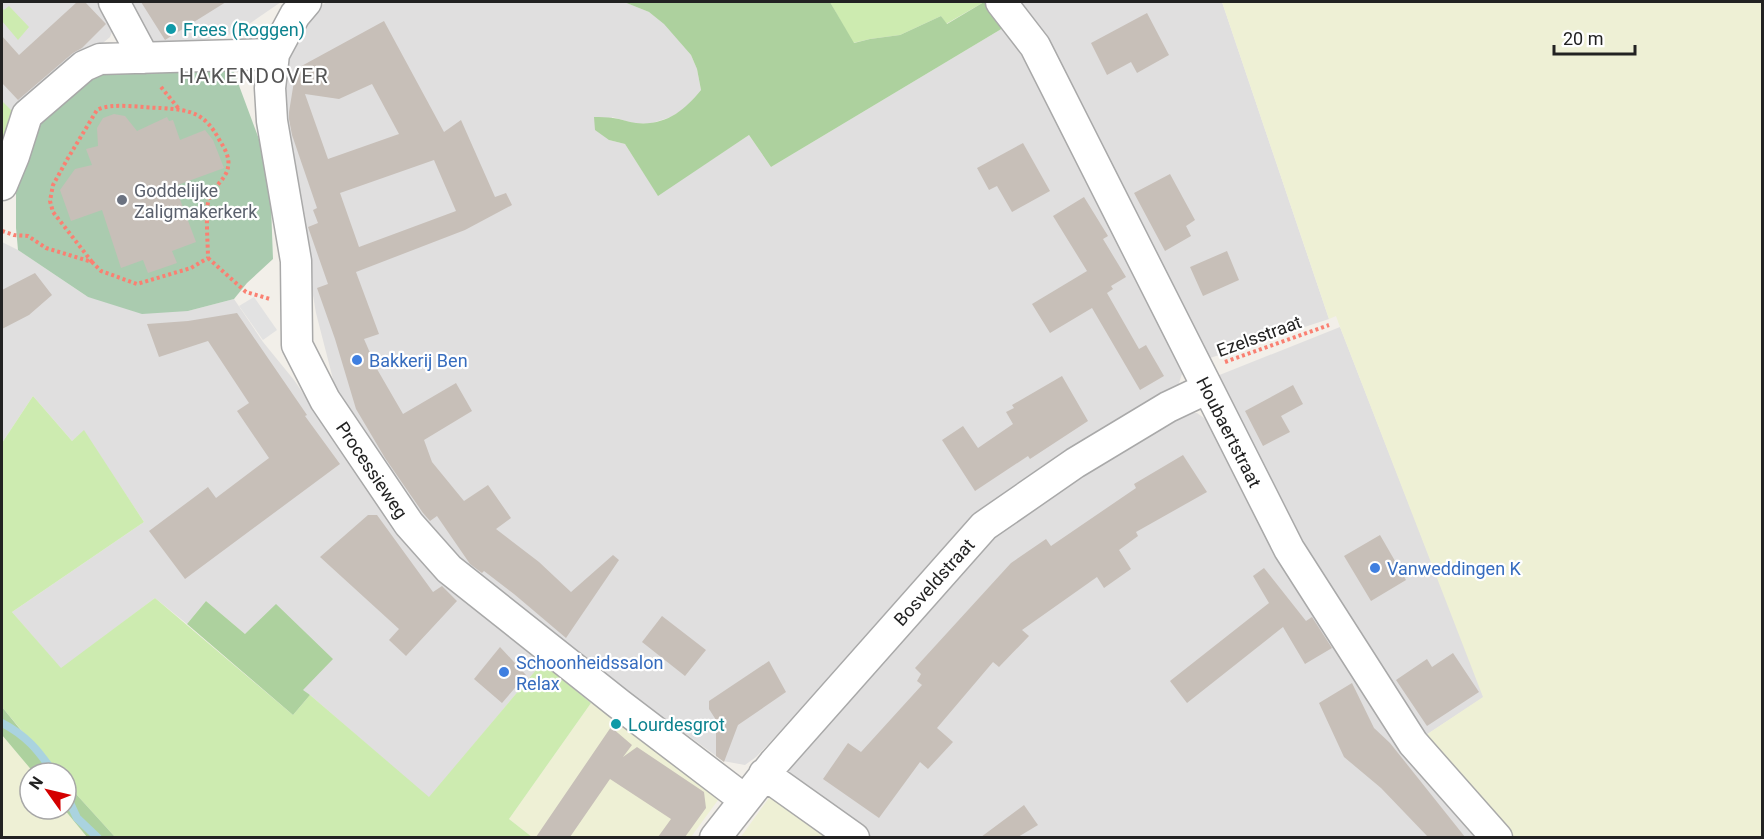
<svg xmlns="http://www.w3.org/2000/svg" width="1764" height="839" font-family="Roboto,sans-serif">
  <rect width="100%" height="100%" fill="#f2efe9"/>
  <path fill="#e0dfdf" d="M2 2H107L115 24 110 37 32 103 2 166Z
    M126 2H281L236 33 165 48 150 43Z
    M327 2H624L649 12 664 23 691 55 697 69 701 90 687 107 671 117 649 124 633 123 612 117 609 140 625 144 658 195 749 135 771 167 1003 28 1036 77 1183 371 1178 386 967 527 875 626 810 700 756 757 745 765 723 761 524 616 448 557 364 449 334 383 316 313 283 115 285 65 297 38 316 9Z
    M1017 2H1222L1329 319 1207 359Z
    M2 242 18 250 88 297 188 311 234 299 263 342 294 380 379 505 449 577 542 663 429 798 310 695 302 691 245 634 206 601 187 624 155 598 61 669 12 612 144 522 84 431 72 441 33 396 2 443Z
    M1340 327 1484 697 1426 735 1404 708 1346 617 1212 378Z
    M1181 413H1197L1214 425 1485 837H868L783 774 984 542 1023 513Z"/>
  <path fill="#eef0d5" d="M1222 2H1762V837H1514L1426 735 1483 697 1340 327 1336 316 1329 319Z
    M591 703 715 784 721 796 691 837H532L509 819Z
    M2 735 34 773H30V809H64L87 837H2Z
    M774 791 839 838H740Z"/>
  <path fill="#cdebb0" d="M830 2H984L946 24 941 16 900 35 870 39 853 43Z
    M9 6 29 27 18 40 2 21V8L4 10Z
    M2 101 16 115 2 150Z
    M33 396 72 441 84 430 144 522 12 612 61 668 155 598 293 715 310 695 429 797 542 663 591 703 509 819 532 837H115L66 783V773H57L2 707V443Z"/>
  <path fill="#add19e" d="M624 2H830L854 43 870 39 900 35 941 16 947 24 984 2 1003 28 771 167 749 135 658 196 625 144 609 140 595 130 594 117C600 117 607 117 613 118 621 119 628 122 636 123 665 126 684 111 701 90L697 69 691 55 664 24 649 12Z
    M206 601 245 634 276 604 333 659 303 690 310 695 293 715 187 624Z
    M2 707 51 767 57 773H34L2 735Z
    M66 783 115 837H87L64 809H66Z"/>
  <path fill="#aacbaf" d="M163 66 234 72 260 142 271 205 273 259 247 283 234 299 188 311 142 314 88 297 18 250 16 228V193L22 169 40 118 92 75Z"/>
  <path fill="#e2e2e2" d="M254 297 277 330 263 340 239 306Z"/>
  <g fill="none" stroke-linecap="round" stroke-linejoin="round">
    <path stroke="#aad3df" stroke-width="8" d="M2 723C27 736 38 750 54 773
      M66 794 77 818 98 838"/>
  </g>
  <path fill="#c7bfb8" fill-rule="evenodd" d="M77 2H85L106 24 82 48 73 53 18 100 2 83V36L19 55Z
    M141 2H226L165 40Z
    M1147 13 1169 55 1137 73 1131 62 1107 75 1091 43Z
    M384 21 444 132 461 120 495 197 506 193 512 205 465 230 356 272 379 334 364 339 377 369 403 414 456 383 472 411 424 440 432 462 464 501 488 485 511 518 496 529 539 562 571 592 613 555 619 560 566 638 514 594 484 571 482 573 470 564 437 516 430 521 423 513 385 458 356 409 335 339 317 288 328 284 308 227 318 223 313 210 317 208 292 135 289 119V112L296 69ZM372 84 399 134 328 159 305 94 339 99ZM434 160 456 211 359 247 340 193Z
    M114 114 125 116 137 131 167 117 169 121 173 120 180 140 205 130 213 140 224 168 175 186 196 242 172 251 177 263 148 273 143 260 121 268 102 210 71 221 60 190 75 169 92 165 86 149 98 146 97 128 103 118Z
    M1023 143 1050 191 1012 212 997 186 989 190 977 168Z
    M1170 174 1195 220 1186 226 1191 236 1165 251 1134 193Z
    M1084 197 1108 236 1103 239 1126 277 1111 286 1113 289 1107 293 1139 349 1146 345 1164 376 1140 390 1092 308 1050 333 1032 304 1087 271 1053 216Z
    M1227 251 1239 280 1203 296 1190 267Z
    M35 273 52 295 29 315 2 329V290Z
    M237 313 307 415 305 416 340 464 185 579 149 531 208 487 216 498 269 458 237 411 249 403 208 341 159 357 147 324 188 321Z
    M1062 376 1088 421 1030 459 1028 456 975 491 942 440 963 426 978 448 1013 424 1006 412 1014 408 1012 405Z
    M1293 385 1303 404 1281 416 1290 432 1263 446 1245 411Z
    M1183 455 1207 492 1136 532 1138 536 1119 550 1131 569 1104 588 1097 577 1022 630 1029 636 999 667 993 662 937 728 953 742 928 769 920 762 879 818 823 779 848 743 861 752 922 685 917 681 921 674 915 668 1011 563 1046 539 1051 546 1136 488 1134 484Z
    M368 515H377L433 592 442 586 457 601 406 656 389 640 399 629 320 557Z
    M1380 535 1406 580 1371 601 1344 556Z
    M1264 568 1306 621 1312 617 1332 648 1305 664 1283 627 1187 703 1170 681 1269 603 1253 576Z
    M662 616 706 650 685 676 642 642Z
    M500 647 526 675 502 703 474 679Z
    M1453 653 1479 692 1427 726 1396 680 1427 659 1432 667Z
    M769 661 786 692 738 725 724 762 716 756V720L709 709V701Z
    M1352 683 1374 728 1390 743 1465 837H1428L1381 788 1344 757 1319 703Z
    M611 727 632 745 623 757 637 747 704 792 706 808 685 837H658L671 819 610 779 570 837H536Z
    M1024 805 1038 825 1018 837H981Z"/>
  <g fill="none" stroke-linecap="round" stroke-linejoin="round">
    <defs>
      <path id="minor" d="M114 2 144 58
        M306 2 295 15 274 54 270 88 272 121 296 261 297 345 325 400 409 524 449 569 619 704 745 800
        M1001 2 1035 46 1289 549 1413 743 1497 838
        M2 185 14 156 27 115 84 66 100 59 274 54
        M764 774 854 838
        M715 838 774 763 984 526 1075 463 1168 407 1206 389"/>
    </defs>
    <use href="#minor" stroke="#a9a9a9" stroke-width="33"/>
    <path stroke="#fa8072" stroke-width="4" stroke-dasharray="3 3" stroke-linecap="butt" d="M161 87 179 109
      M2 231 14 235 28 236 46 248 92 262 101 271 137 284 191 268 208 258C208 245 205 210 209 198 213 187 227 178 228 167 230 158 225 149 220 141 205 113 192 110 161 108 143 108 112 102 97 110L68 158 53 185 50 201 53 212 92 262
      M208 258 246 292 270 299
      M1225 362 1329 325"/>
    <use href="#minor" stroke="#fff" stroke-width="30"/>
  </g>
  <g fill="#0f9aa8" stroke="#fff" stroke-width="2">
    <circle cx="171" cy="29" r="6"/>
    <circle cx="616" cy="724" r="6"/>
  </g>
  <circle fill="#6b7280" stroke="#fff" stroke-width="2" cx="122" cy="200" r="6"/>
  <g fill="#3f7fe0" stroke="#fff" stroke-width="2">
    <circle cx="357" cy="360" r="6"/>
    <circle cx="1375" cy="568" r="6"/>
    <circle cx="504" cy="672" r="6"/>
  </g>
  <g text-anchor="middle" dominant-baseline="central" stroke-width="4.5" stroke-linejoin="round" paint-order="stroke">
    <g font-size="18" fill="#0d838f" stroke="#fff" text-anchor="start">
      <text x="183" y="29">Frees (Roggen)</text>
      <text x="628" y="724">Lourdesgrot</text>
    </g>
    <g font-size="18" fill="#5b616d" stroke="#fff" text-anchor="start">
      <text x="134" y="190">Goddelijke<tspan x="134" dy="21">Zaligmakerkerk</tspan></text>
    </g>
    <g font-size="18" fill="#222" stroke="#fff">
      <text transform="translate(1259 336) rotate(-20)">Ezelsstraat</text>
      <text transform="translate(1229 432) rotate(63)">Houbaertstraat</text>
      <text transform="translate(372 470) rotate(56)">Processieweg</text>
      <text transform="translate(934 582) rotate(-48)">Bosveldstraat</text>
    </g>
    <g font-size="18" fill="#366cbe" stroke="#fff" text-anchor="start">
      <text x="369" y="360">Bakkerij Ben</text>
      <text x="1387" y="568">Vanweddingen K</text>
      <text x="516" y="662">Schoonheidssalon<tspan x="516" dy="21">Relax</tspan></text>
    </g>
    <g font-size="21" letter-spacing="1.5" fill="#555" stroke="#fff">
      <text x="254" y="76">HAKENDOVER</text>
    </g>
  </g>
  <rect width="1764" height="839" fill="none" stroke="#222222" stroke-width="6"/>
  <g transform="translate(48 791) rotate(304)"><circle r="28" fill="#ffffff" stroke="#a7a7a7" stroke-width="1.5"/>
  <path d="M0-4.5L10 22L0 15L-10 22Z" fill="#d40000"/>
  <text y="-9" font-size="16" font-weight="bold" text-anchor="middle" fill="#222222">N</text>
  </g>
  <path d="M1554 45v9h81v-9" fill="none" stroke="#222222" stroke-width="3"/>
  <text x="1563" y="45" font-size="18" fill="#222222" stroke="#ffffff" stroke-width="4.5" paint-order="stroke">20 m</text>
</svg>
